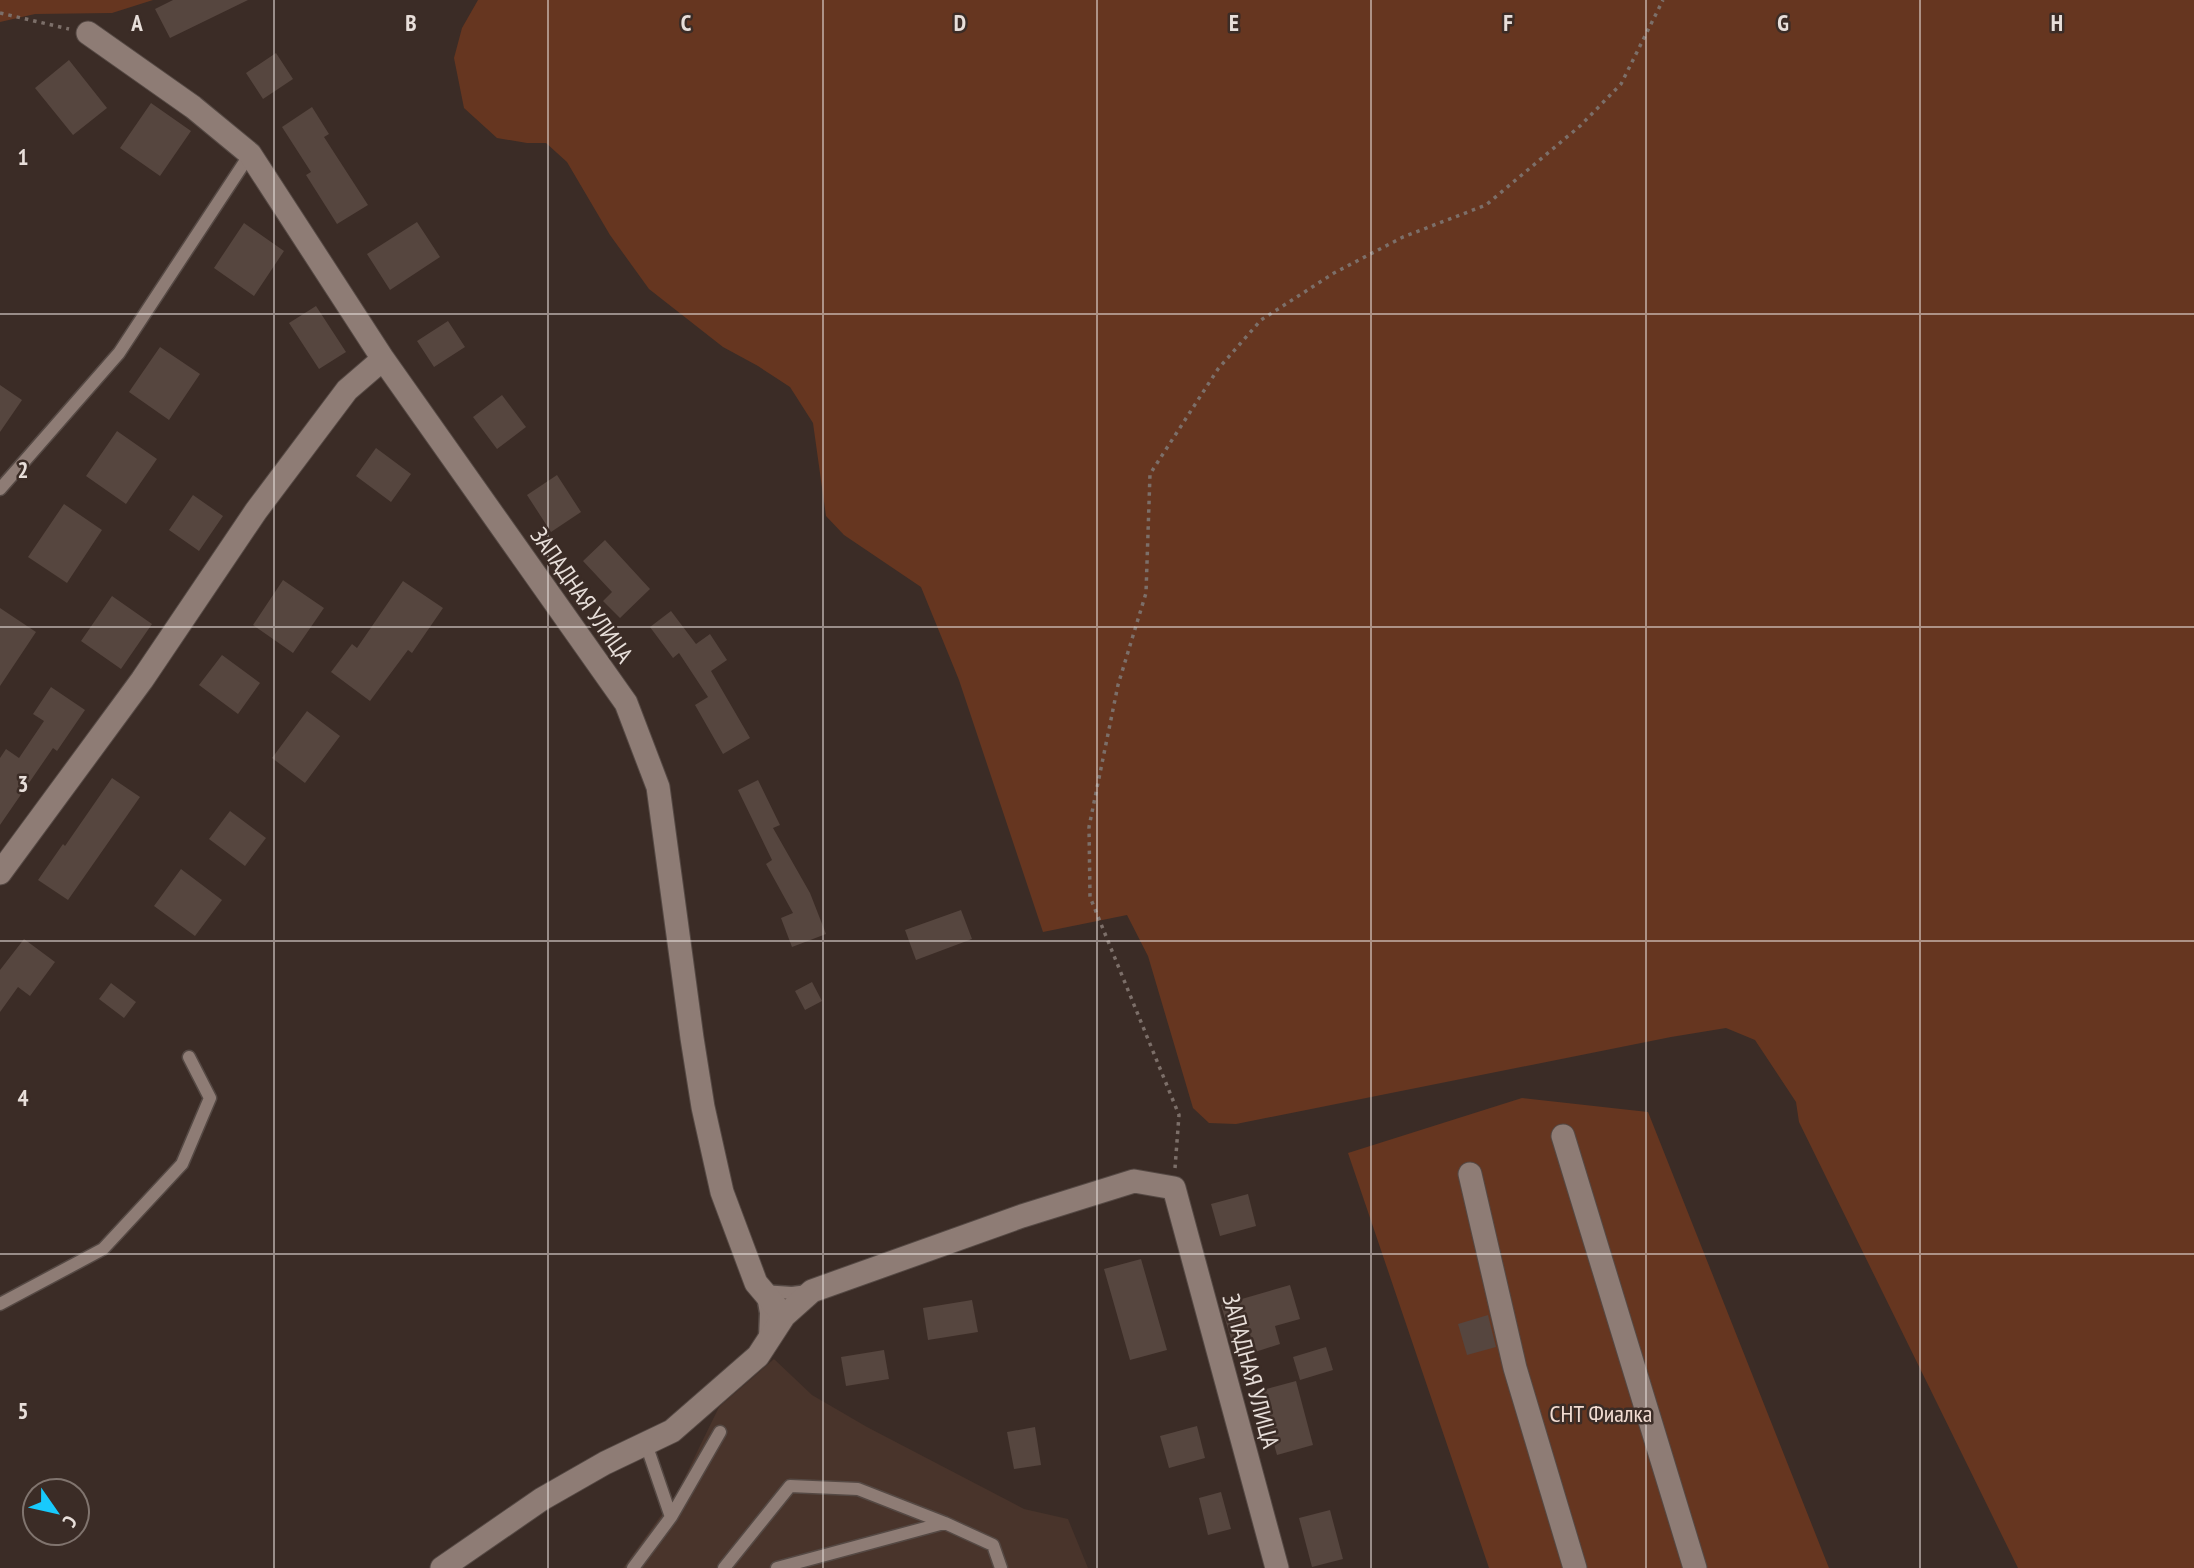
<svg xmlns="http://www.w3.org/2000/svg" width="2194" height="1568" font-family="'PT Sans Narrow',sans-serif">
  <rect width="100%" height="100%" fill="#3b2c26"/>
  <path fill="#49342b" d="M774 1359 812 1395 867 1427 1024 1509 1068 1519 1088 1568H623L677 1493 719 1407Z"/>
  <path fill="#663620" d="M0 0H153L112 13 35 14 0 22Z
    M478 0H2194V1568H2018L1799 1122 1796 1102 1755 1040 1726 1028 1671 1037 1236 1124 1209 1123 1193 1108 1148 956 1127 915 1043 932 959 680 921 587 844 535 826 516 813 423 790 387 758 366 723 347 649 289 610 235 567 162 546 143H527L497 138 464 108 454 58 462 28Z
    M1522 1098 1648 1112 1829 1568H1489L1348 1153Z"/>
  <path fill="#56463f" d="M173 0H248L170 38 155 9Z
    M276 53 293 79 263 99 246 73Z
    M69 60 107 108 73 135 35 88Z
    M151 103 191 131 160 176 120 148Z
    M312 107 329 134 324 137 368 205 337 224 306 175 311 172 282 127Z
    M417 222 440 257 390 290 367 254Z
    M244 223 284 251 254 296 214 268Z
    M316 306 346 352 319 369 289 323Z
    M448 321 465 347 434 367 417 341Z
    M160 347 200 374 169 420 129 392Z
    M0 385 22 400 0 432Z
    M502 395 526 427 497 449 473 417Z
    M117 431 157 459 126 504 86 476Z
    M376 448 411 474 391 502 356 476Z
    M557 475 581 512 551 532 527 495Z
    M193 495 223 516 199 551 169 530Z
    M64 504 102 530 67 583 28 557Z
    M605 540 650 589 620 618 603 601 612 592 583 561Z
    M283 580 324 608 293 653 253 625Z
    M403 581 443 608 412 653 408 650 370 701 331 672 352 644 357 648Z
    M112 596 152 624 121 669 81 641Z
    M0 608 36 632 0 686Z
    M671 611 696 644 710 634 727 660 711 671 750 738 723 754 695 705 708 697 679 653 673 658 650 627Z
    M222 655 260 683 238 714 199 685Z
    M51 687 85 710 57 751 53 748 0 825V758L6 749 19 758 44 721 33 714Z
    M307 711 340 736 305 783 272 758Z
    M112 778 140 797 68 900 38 880 63 844 65 846Z
    M758 780 780 825 773 828 810 893 826 934 792 947 781 918 793 913 766 864 772 860 738 790Z
    M230 811 266 838 245 866 209 839Z
    M181 869 222 900 195 936 154 906Z
    M961 910 972 939 916 960 905 930Z
    M24 939 55 962 30 996 18 987 0 1012V970Z
    M812 982 822 1001 805 1010 795 991Z
    M111 983 136 1002 124 1018 99 999Z
    M1248 1194 1256 1226 1220 1236 1211 1204Z
    M1141 1259 1167 1350 1130 1360 1104 1269Z
    M1290 1285 1300 1319 1275 1326 1280 1344 1255 1352 1250 1334 1231 1339 1221 1305Z
    M972 1300 978 1332 928 1340 923 1308Z
    M1488 1315 1496 1347 1467 1355 1458 1324Z
    M1326 1347 1333 1370 1300 1380 1293 1357Z
    M884 1350 889 1379 846 1386 841 1357Z
    M1296 1381 1313 1445 1277 1455 1259 1391Z
    M1197 1426 1205 1458 1169 1468 1160 1436Z
    M1035 1427 1041 1465 1014 1469 1007 1432Z
    M1221 1492 1231 1529 1208 1535 1199 1498Z
    M1330 1510 1343 1559 1312 1567 1299 1518Z"/>
  <g fill="none" stroke-linecap="round" stroke-linejoin="round">
    <defs>
      <path id="lane" d="M0 489 119 353 250 154
        M0 1304 103 1249 182 1164 210 1098 189 1057
        M765 1338 766 1313 762 1291 792 1293 808 1291
        M646 1444 671 1517 720 1432
        M633 1568 671 1517
        M724 1568 790 1486 858 1489 945 1523 993 1545 1001 1568
        M777 1568 944 1523"/>
      <path id="street" d="M88 33 193 107 250 154 383 359 626 703 658 787 692 1038 703 1107 722 1192 756 1283 784 1316
        M0 873 142 680 256 511 347 390 383 359
        M1563 1136 1695 1568
        M1470 1174 1515 1368 1575 1568
        M442 1568 542 1499 605 1463 672 1431 758 1356 784 1316 812 1291 1022 1216 1134 1181 1174 1188 1277 1568"/>
    </defs>
    <use href="#lane" stroke="#554944" stroke-width="15"/>
    <use href="#street" stroke="#554944" stroke-width="25"/>
    <path stroke="#7c6f69" stroke-width="3.5" stroke-dasharray="3.5 5" stroke-linecap="butt" d="M0 13 69 29
      M1175 1168 1179 1115 1090 897 1089 827 1118 685 1146 593 1150 474 1218 369 1261 320 1334 273 1403 237 1486 205 1580 126 1621 84 1663 0"/>
    <use href="#lane" stroke="#8e7c75" stroke-width="12"/>
    <use href="#street" stroke="#8e7c75" stroke-width="23"/>
  </g>
  <path fill="none" stroke="#e8dfda" stroke-width="2" stroke-opacity="0.55" d="M274 0V1568M548 0V1568M823 0V1568M1097 0V1568M1371 0V1568M1646 0V1568M1920 0V1568M0 314H2194M0 627H2194M0 941H2194M0 1254H2194"/>
  <g text-anchor="middle" dominant-baseline="central" stroke-width="5" stroke-linejoin="round" paint-order="stroke">
    <g font-size="24" fill="#e8dfda" stroke="#3b2c26">
      <text transform="translate(582 595) rotate(55)">ЗАПАДНАЯ УЛИЦА</text>
      <text transform="translate(1251 1371) rotate(75)">ЗАПАДНАЯ УЛИЦА</text>
    </g>
    <g font-size="24" fill="#f2dcd2" stroke="#3b2c26">
      <text x="1601" y="1413">СНТ Фиалка</text>
    </g>
  </g>
  <g font-size="23" text-anchor="middle" font-weight="bold" fill="#e8dfda" stroke="#3b2c26" stroke-width="5" stroke-linejoin="round" paint-order="stroke">
    <text x="137" y="31">A</text>
    <text x="411" y="31">B</text>
    <text x="686" y="31">C</text>
    <text x="960" y="31">D</text>
    <text x="1234" y="31">E</text>
    <text x="1508" y="31">F</text>
    <text x="1783" y="31">G</text>
    <text x="2057" y="31">H</text>
    <text x="23" y="165">1</text>
    <text x="23" y="478">2</text>
    <text x="23" y="792">3</text>
    <text x="23" y="1106">4</text>
    <text x="23" y="1419">5</text>
  </g>
  <g transform="translate(56 1512) rotate(124)"><circle r="33" fill="#3b2c26" stroke="#80746e" stroke-width="2"/>
  <path d="M0-5L12 26L0 18L-12 26Z" fill="#18cafc"/>
  <text y="-10" font-size="19" font-weight="bold" text-anchor="middle" fill="#e8dfda">С</text>
  </g>
</svg>
